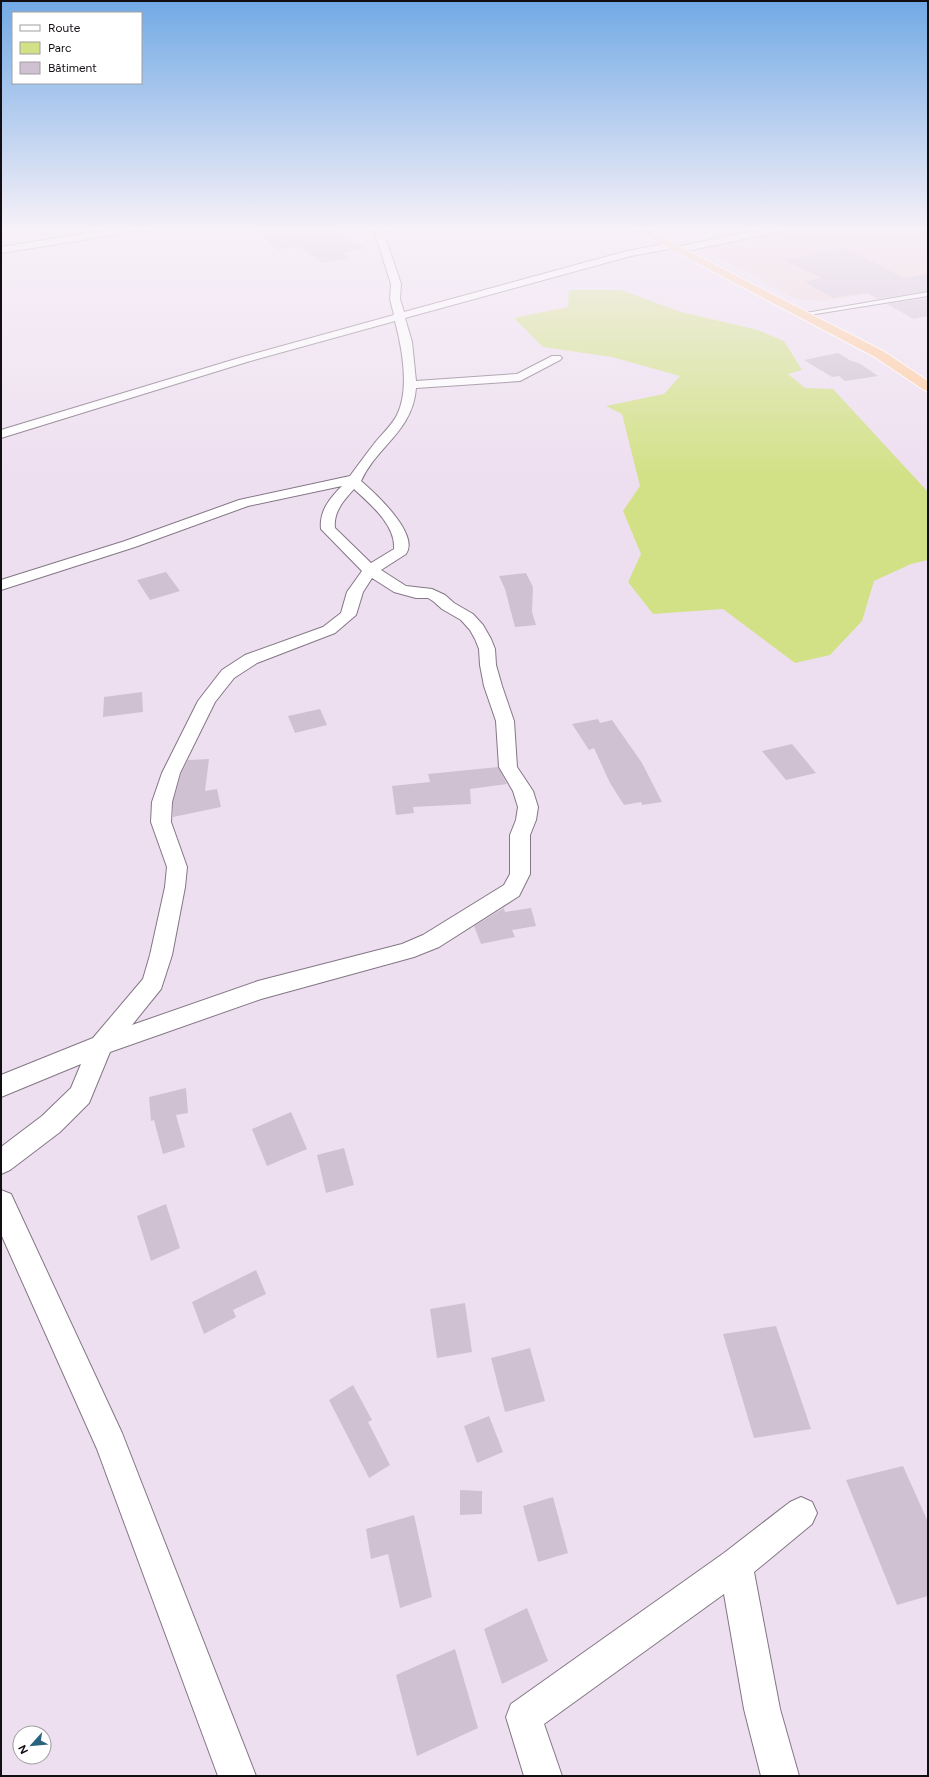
<svg xmlns="http://www.w3.org/2000/svg" width="929" height="1777" font-family="Figtree,sans-serif">
  <rect width="100%" height="100%" fill="#eedff0"/>
  <path fill="#eed4d6" d="M764 227H928V294L915 287 824 301 796 299 702 248 761 238 749 229Z"/>
  <path fill="#d2e186" d="M569 290H621L681 312 758 330 784 341 802 370 788 374 805 388 833 389 928 492V560L911 564 874 581 862 621 830 655 795 663 723 609 653 614 628 582 641 554 623 511 640 486 622 414 606 406 664 394 680 376 612 357 543 347 514 318 568 307Z"/>
  <path fill="#d0c1d2" d="M250 227H329L366 249 342 253 349 258 323 263 297 246 278 250Z
    M846 248 904 278 928 274V291L878 299 867 293 833 298 805 282 822 278 784 260 817 254 815 253Z
    M928 298V316L914 319 887 304Z
    M838 353 851 361 859 363 878 376 845 381 839 376 832 377 804 360Z
    M166 572 180 591 150 600 137 580Z
    M526 573 533 587 532 612 536 625 515 627 505 589 499 576Z
    M142 692 143 712 103 717 104 697Z
    M320 709 327 725 295 733 288 716Z
    M598 719 600 723 612 720 642 763 662 802 642 805 641 802 624 805 610 783 594 748 589 750 572 724Z
    M792 744 816 773 786 780 762 751Z
    M209 759 205 791 217 789 221 807 173 817V802L181 774 188 760Z
    M498 767 507 784 470 789 471 804 413 807 414 813 396 815 392 786 430 782 428 774Z
    M504 908 505 912 531 908 536 926 512 930 515 937 481 944 474 926Z
    M186 1088 188 1113 176 1115 185 1147 163 1154 154 1120 151 1121 149 1097Z
    M291 1112 307 1149 267 1166 252 1129Z
    M344 1148 354 1185 326 1193 317 1155Z
    M166 1204 180 1248 151 1261 137 1216Z
    M256 1270 266 1294 233 1310 236 1317 204 1334 192 1302Z
    M465 1303 472 1352 437 1358 430 1309Z
    M776 1326 811 1429 754 1438 723 1334Z
    M530 1348 545 1401 505 1412 491 1358Z
    M353 1385 372 1420 368 1422 390 1465 369 1478 329 1400Z
    M489 1416 503 1452 477 1463 464 1426Z
    M903 1466 928 1522V1596L897 1605 846 1480Z
    M460 1490 482 1491V1514L460 1515Z
    M553 1497 568 1553 538 1562 523 1506Z
    M414 1515 432 1597 400 1608 388 1554 371 1559 366 1529Z
    M527 1608 548 1661 502 1684 484 1629Z
    M455 1649 478 1728 417 1756 396 1675Z"/>
  <g fill="none" stroke-linecap="round" stroke-linejoin="round">
    <defs>
      <path id="service" d="M928 292V296L803 316 800 314Z"/>
      <path id="minor" d="M125 227H149L145 230 1 253V247Z
        M373 227H382L401 284 400 299 404 312 627 251 669 243 674 246 669 249 631 256 405 318 412 342 416 381 517 374 552 356H560L562 358 560 360 520 381 416 388C413 431 377 446 361 481 375 493 420 534 406 554L381 570 406 586 432 589 445 595 454 603 473 614 483 625 491 639 495 649 496 665 502 686 514 721 517 767 533 791 538 807 536 820 530 835V874L519 896 439 947 414 957 261 999 110 1052 89 1103 60 1132 10 1170 1 1174V1147L42 1116 71 1088 81 1064 1 1097V1075L93 1038 143 979 150 955 165 887 167 867 151 822 152 802 162 773 198 701 222 670 245 655 323 627 341 613 347 592 362 571 321 529C319 511 330 498 342 486L248 506 135 547 1 590V580L125 541 239 500 350 476C358 465 366 454 374 444 381 435 392 425 397 415 410 389 402 348 395 321L247 362 1 438V430L239 358 394 315 390 299 391 284ZM354 489C370 504 396 525 394 549L371 563 335 528C333 512 344 500 354 489ZM372 578 394 592 416 598H428L433 601 442 609 461 620 470 630 475 639 479 649 480 665 484 686 496 721 499 767 513 791 518 807 516 820 510 835V874L504 885 423 935 402 944 258 981 132 1025 161 989 172 955 185 887 187 867 171 822 172 802 180 773 215 702 234 678 257 663 335 633 356 615 363 592Z
        M772 227H791L787 230 677 253 672 250 677 247Z
        M801 1497 812 1502 817 1513 812 1524 754 1572 780 1709 799 1776H761L744 1709 724 1594 544 1724 562 1776H524L506 1717 511 1704 724 1553 790 1502Z"/>
      <path id="tertiary" d="M1 1190 11 1194 122 1433 256 1776H218L97 1449 1 1234Z"/>
      <path id="trunk" d="M629 227H641L883 351 928 381V391L924 390 875 357Z"/>
    </defs>
    <use href="#service" stroke="#837685" stroke-width="2"/>
    <use href="#minor" stroke="#837685" stroke-width="2"/>
    <use href="#tertiary" stroke="#837685" stroke-width="2"/>
    <use href="#trunk" stroke="#fff" stroke-width="2"/>
    <use href="#service" fill="#fff" fill-rule="evenodd"/>
    <use href="#minor" fill="#fff" fill-rule="evenodd"/>
    <use href="#tertiary" fill="#fff" fill-rule="evenodd"/>
    <use href="#trunk" fill="#ffcc9e" fill-rule="evenodd"/>
  </g>
  <linearGradient id="sky" x2="0" y2="1"><stop stop-color="#71a9e5"/><stop offset="0.48" stop-color="#f7f1f8"/><stop offset="1" stop-color="#f7f1f8" stop-opacity="0"/></linearGradient>
  <rect width="929" height="476" fill="url(#sky)"/>
  <rect width="929" height="1777" fill="none" stroke="#130e13" stroke-width="4"/>
  <rect x="12" y="12" width="130" height="72" fill="#ffffff" stroke="#a19fa1"/>
  <rect x="20" y="25" width="20" height="6" fill="#ffffff" stroke="#a19fa1"/>
  <text x="48" y="32" font-size="12" fill="#130e13">Route</text>
  <rect x="20" y="42" width="20" height="12" fill="#d2e186" stroke="#a19fa1"/>
  <text x="48" y="52" font-size="12" fill="#130e13">Parc</text>
  <rect x="20" y="62" width="20" height="12" fill="#d0c1d2" stroke="#a19fa1"/>
  <text x="48" y="72" font-size="12" fill="#130e13">Bâtiment</text>
  <g transform="translate(32 1745) rotate(243)"><circle r="19" fill="#ffffff" stroke="#a19fa1"/>
  <path d="M0-3L7 15L0 10L-7 15Z" fill="#2a637d"/>
  <text y="-6" font-size="11" font-weight="bold" text-anchor="middle" fill="#130e13">N</text>
  </g>
</svg>
